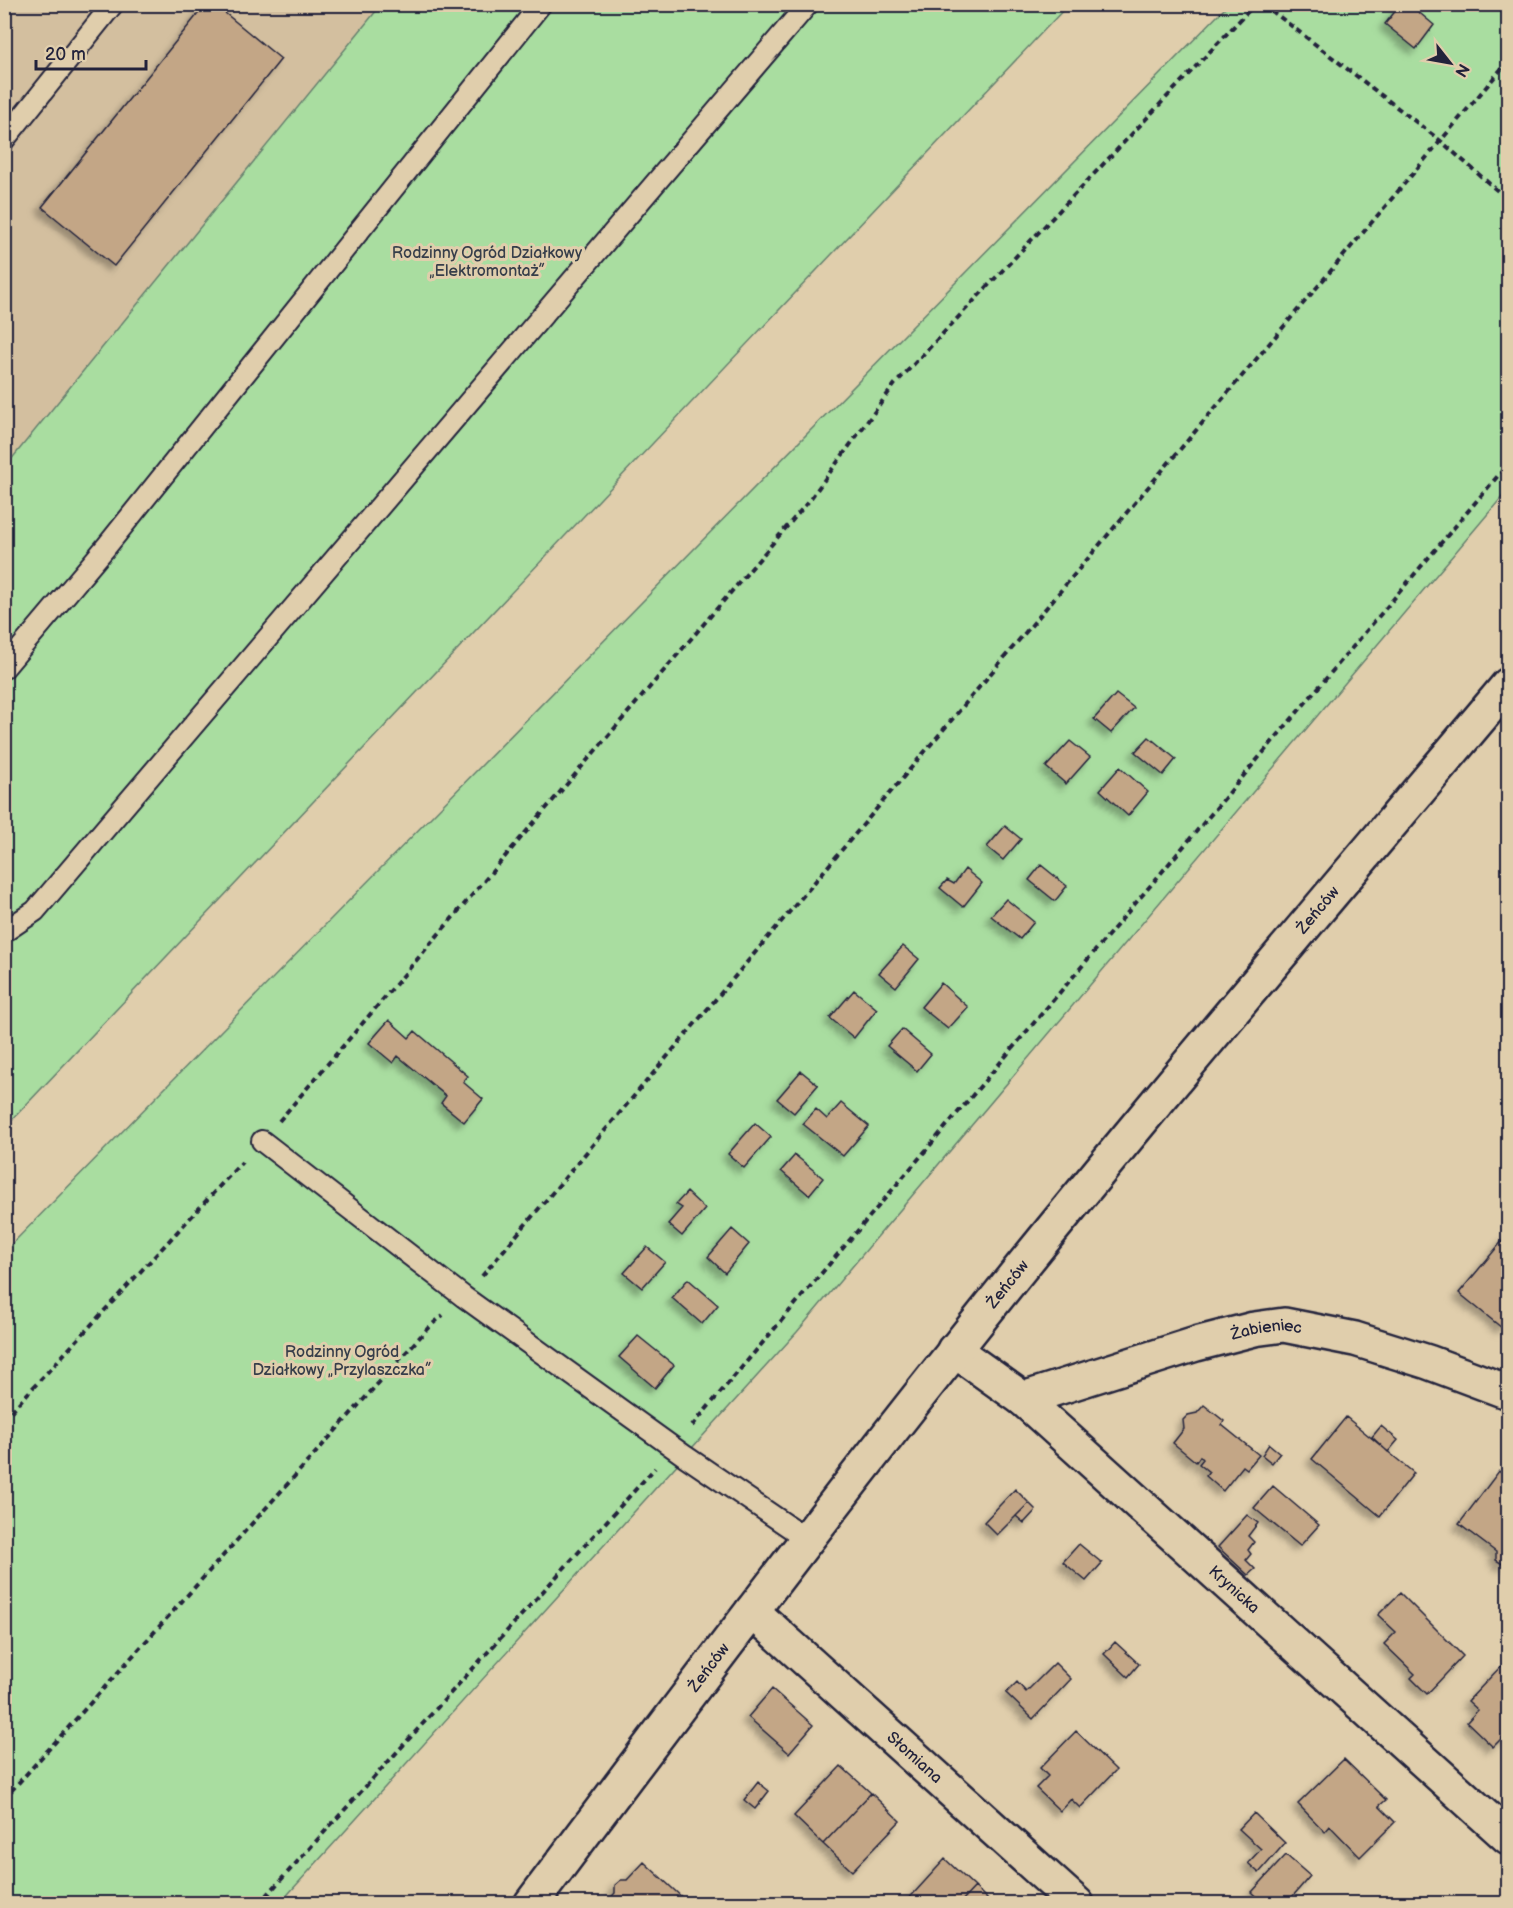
<svg xmlns="http://www.w3.org/2000/svg" width="1513" height="1908" font-family="'Balsamiq Sans',sans-serif">
  <defs>
    <filter id="shadow"><feDropShadow dx="-5.5" dy="5.5" stdDeviation="3" flood-color="#0004"/></filter>
  </defs>
  <rect width="100%" height="100%" fill="#e0ceac"/>
  <filter id="ink" filterUnits="userSpaceOnUse"><feTurbulence type="fractalNoise" baseFrequency=".0167" numOctaves="2"/><feDisplacementMap in="SourceGraphic" scale="12" xChannelSelector="R" yChannelSelector="G"/><feConvolveMatrix kernelMatrix="1 2 1 2 8 2 1 2 1" color-interpolation-filters="sRGB"/></filter>
  <g filter="url(#ink)">
    <path fill="#d3bf9f" d="M5 5H381L5 467Z"/>
    <path fill="#a9dda0" stroke="#66806e" stroke-width="1.5" d="M381 5H1068L5 1127V467Z
      M1228 5H1508V490L797 1332 280 1903 5 1904V1251Z"/>
    <path fill="#c3a686" stroke="#22223b" stroke-width="1.5" filter="url(#shadow)" d="M206 4H214L281 59 114 266 42 207Z
      M1401 4H1409L1434 25 1416 49 1385 24Z
      M1116 694 1134 708 1111 733 1094 719Z
      M1149 737 1176 759 1163 775 1135 752Z
      M1070 741 1090 757 1066 784 1046 767Z
      M1120 767 1148 792 1128 816 1100 790Z
      M1005 826 1021 839 1003 860 987 847Z
      M1041 865 1067 886 1055 901 1029 880Z
      M965 869 982 883 963 907 940 888 947 880 954 884Z
      M1006 899 1034 922 1020 939 991 916Z
      M903 946 919 959 896 987 879 973Z
      M941 983 968 1007 948 1029 921 1007Z
      M854 990 877 1009 854 1038 830 1018Z
      M389 1020 409 1038 415 1031 468 1076 463 1082 483 1099 464 1122 441 1103 446 1096 398 1056 393 1063 369 1043Z
      M902 1029 931 1054 917 1071 887 1046Z
      M801 1071 818 1085 794 1113 777 1099Z
      M841 1103 869 1126 843 1156 803 1124 816 1109 827 1119Z
      M755 1123 771 1137 744 1168 728 1154Z
      M795 1155 823 1178 809 1195 781 1171Z
      M687 1192 705 1209 682 1236 668 1224 682 1208 676 1204Z
      M732 1229 749 1244 725 1273 708 1257Z
      M1508 1234V1320L1502 1328 1459 1293Z
      M647 1247 665 1262 642 1288 624 1273Z
      M688 1279 718 1305 702 1324 672 1298Z
      M638 1336 674 1365 655 1388 619 1357Z
      M1204 1405 1224 1421 1222 1425 1259 1455 1247 1469 1243 1466 1223 1491 1206 1476 1209 1472 1199 1464 1203 1459 1200 1456 1196 1462 1173 1443 1184 1429 1183 1420 1188 1415 1197 1413Z
      M1346 1417 1414 1473 1380 1516 1312 1459Z
      M1381 1426 1398 1440 1388 1452 1372 1437Z
      M1269 1444 1280 1453 1272 1463 1262 1455Z
      M1499 1471 1508 1479V1565H1504L1496 1560V1552L1459 1524Z
      M1273 1486 1319 1525 1300 1546 1254 1508Z
      M1015 1489 1029 1503 997 1535 984 1522Z
      M1029 1503 1036 1510 1024 1523 1016 1516Z
      M1247 1515 1258 1523 1248 1536 1254 1542 1248 1550 1251 1554 1246 1560 1255 1569 1248 1575 1218 1547Z
      M1079 1544 1102 1563 1086 1581 1063 1562Z
      M1400 1593 1463 1656 1427 1694 1411 1678 1415 1674 1384 1644 1396 1632 1378 1615Z
      M1115 1642 1139 1664 1128 1677 1104 1654Z
      M1055 1663 1071 1679 1033 1719 1006 1693 1017 1682 1026 1692Z
      M1502 1665 1508 1672V1739L1505 1735 1493 1747 1467 1722 1478 1710 1468 1701Z
      M772 1689 813 1725 789 1753 748 1717Z
      M1076 1731 1116 1770 1080 1808 1071 1799 1060 1811 1036 1788 1048 1776 1040 1768Z
      M1344 1759 1386 1800 1379 1806 1395 1822 1360 1857 1330 1826 1325 1832 1298 1804Z
      M841 1766 871 1793 823 1844 794 1816Z
      M758 1782 769 1791 755 1809 744 1800Z
      M871 1793 900 1821 852 1871 823 1844Z
      M1254 1813 1285 1843 1259 1873 1248 1863 1261 1849 1239 1829Z
      M1286 1855 1310 1876 1286 1904H1265L1252 1892Z
      M945 1859 975 1887 959 1904H904Z
      M644 1862 686 1901 683 1904H605L615 1893V1885L621 1880H627Z
      M975 1887 992 1904H959Z"/>
    <g fill="none" stroke-linecap="round" stroke-linejoin="round">
      <defs>
        <path id="service" d="M4 140 113 4
          M4 668 106 547 541 4
          M4 932 35 911 808 4
          M262 1141 464 1297 685 1456 807 1539"/>
        <g id="minor">
          <path id="s1" d="M954 1350 1023 1399 1508 1837"/>
          <path id="s2" d="M1023 1399 1196 1344 1254 1329 1284 1325 1355 1339 1428 1362 1508 1392"/>
          <path id="s3" d="M752 1611 1077 1904"/>
          <path id="s4" d="M531 1904C671 1717 811 1531 956 1349 1135 1123 1323 905 1508 685"/>
        </g>
      </defs>
      <use href="#service" stroke="#22223b" stroke-width="24"/>
      <use href="#minor" stroke="#22223b" stroke-width="38"/>
      <path stroke="#22223b" stroke-width="4" stroke-dasharray="6 4.5" stroke-linecap="butt" d="M1263 4 1442 142 1508 200
        M279 1121 808 502 895 384 1255 4
        M482 1276 1508 61
        M4 1419 242 1162
        M692 1426 1508 464
        M4 1799 428 1328 443 1315
        M259 1904 655 1468"/>
      <use href="#service" stroke="#e0ceac" stroke-width="20"/>
      <use href="#minor" stroke="#e0ceac" stroke-width="33"/>
    </g>
  </g>
  <g text-anchor="middle" dominant-baseline="central" stroke-width="6" stroke-linejoin="round" paint-order="stroke">
    <g font-size="16" fill="#363e4a" stroke="#e0ceac">
      <text x="487" y="253">Rodzinny Ogród Działkowy<tspan x="487" dy="18">„Elektromontaż”</tspan></text>
      <text x="342" y="1352">Rodzinny Ogród<tspan x="342" dy="18">Działkowy „Przylaszczka”</tspan></text>
    </g>
    <g font-size="16" fill="#22223b" stroke="#e0ceac">
      <text stroke="none"><textPath href="#s4" startOffset="1268">Żeńców</textPath></text>
      <text stroke="none"><textPath href="#s4" startOffset="782">Żeńców</textPath></text>
      <text stroke="none"><textPath href="#s2" startOffset="254">Żabieniec</textPath></text>
      <text stroke="none"><textPath href="#s1" startOffset="369">Krynicka</textPath></text>
      <text stroke="none"><textPath href="#s4" startOffset="296">Żeńców</textPath></text>
      <text stroke="none"><textPath href="#s3" startOffset="219">Słomiana</textPath></text>
    </g>
  </g>
  <rect width="1513" height="1908" fill="none" stroke="#e0ceac" stroke-width="24"/>
  <rect x="12" y="12" width="1489" height="1884" fill="none" stroke="#22223b" stroke-width="2" filter="url(#ink)"/>
  <g transform="translate(1450 63) rotate(121)" stroke="#e0ceac" stroke-width="4.5" paint-order="stroke">
  <path d="M0-4.5L10 22L0 15L-10 22Z" fill="#22223b"/>
  <text y="-9" font-size="16" font-weight="bold" text-anchor="middle" fill="#22223b">N</text>
  </g>
  <path d="M36 60v9h110v-9" fill="none" stroke="#22223b" stroke-width="3"/>
  <text x="45" y="60" font-size="18" fill="#22223b" stroke="#e0ceac" stroke-width="4.5" paint-order="stroke">20 m</text>
</svg>
